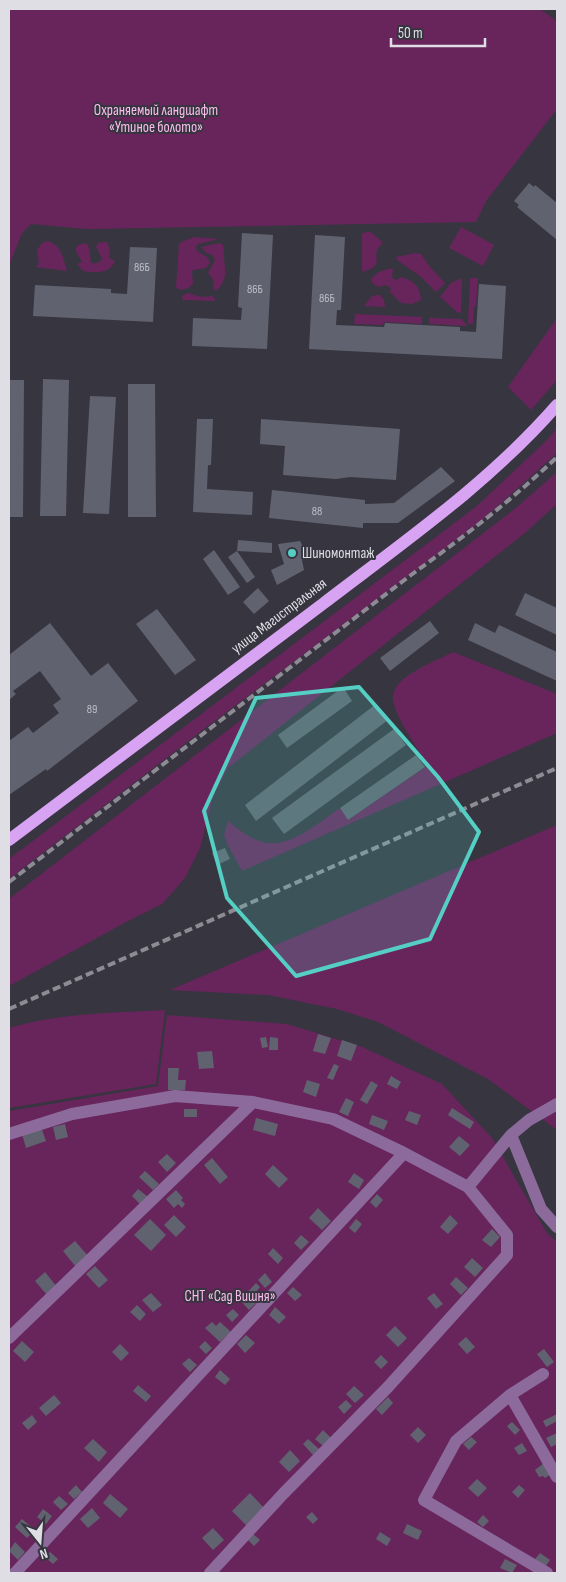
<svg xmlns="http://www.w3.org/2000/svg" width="566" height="1582" font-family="'Sofia Sans Condensed',sans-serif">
  <rect width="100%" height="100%" fill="#373540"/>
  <path fill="#68255c" d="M9 9H540L554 19 557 24V109L486 201 476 222 87 229 31 224 22 233 9 266Z
    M461 227 494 245 483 266 449 248Z
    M366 232H371L383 243C366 257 390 264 362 272V234Z
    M194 237 219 239 198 244 196 247 197 251 207 257 210 263 206 268 193 270 192 272 193 284C189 289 182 291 176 288L179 243Z
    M48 241C62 246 63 258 67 271L36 267 39 263 37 250 42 243Z
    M104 242H107L110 250 109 258 115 261C109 274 96 273 83 271L77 264 82 262 75 250 78 245 86 243 89 247 91 263C96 264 100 263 102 258L96 247 98 243Z
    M220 243 223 245C224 250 224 253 224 257 225 272 228 280 216 291L213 288 214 281 208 273 215 260 212 255 206 253 201 247Z
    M415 253 421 254 430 267 445 283 436 292 420 276 397 260 396 257Z
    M388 269H393L392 278 397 280 401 277C414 281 420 286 421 300L412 304 401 303 390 292 391 288 386 285 378 287 372 283V278L379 272Z
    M462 278 461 312 458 313 440 297 451 283Z
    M470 278H478L476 307H474L473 324 468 323Z
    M188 293 201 297 212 296 215 299V301L183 300 182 296Z
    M377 295H380L384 300 385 307 364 306 372 296Z
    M355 314 422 317V324L384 322 383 325 354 324Z
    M429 318 461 319 468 326 429 324Z
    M557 318V380L531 410 508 387Z
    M557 428V453L479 523 208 726 9 879V859L477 506 548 439Z
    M557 472V504L526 532 228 768 213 796 200 848 185 878 162 904 128 921 9 986V899L517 507Z
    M453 652 557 694V733L242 871 227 844 224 835 228 821C238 829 249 838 262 842 290 849 318 823 340 808L348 820 427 766C420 750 392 714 393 697 393 690 399 682 405 678 419 667 437 660 453 652Z
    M557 825V1130L488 1079 378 1022 337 1009 268 995 170 990Z
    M165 1010 156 1084 9 1108V1028C59 1013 113 1013 165 1010Z
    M167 1015 287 1024 362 1047 442 1084 492 1138 547 1233 557 1242V1573H9V1111L158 1086Z"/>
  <path fill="#60636f" d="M529 183 534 187 535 185 557 203V240L517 207 519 205 514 201Z
    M242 233 273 235 267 349 192 346 193 318 241 320 242 308 238 307Z
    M315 235 345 237 341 310H337L336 325 384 327 385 323 422 325 460 327V331L476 332 479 284 506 286 502 359 309 349Z
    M130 247 157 248 153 322 33 316 35 285 111 289V293L127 294Z
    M43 379 69 380 66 516H40Z
    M9 380H24L23 517H9Z
    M128 384H155L156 517H128Z
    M90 396 116 397 109 514 83 513Z
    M197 419H213L211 465H208L207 489 253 492 252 515 193 512Z
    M261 419 400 429 396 480 350 477 336 479 283 475 285 446 260 444Z
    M441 467 455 481 398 523H363V528L269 518 272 490 365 500V504L394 503Z
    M238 540 272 543V553L237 551Z
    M300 541 308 557 302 560 304 570 277 585 271 570 284 564 278 544Z
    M214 550 240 587 228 595 203 559Z
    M237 551 255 577 247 583 228 557Z
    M258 588 269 601 254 614 243 602Z
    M525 593 557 608V635L515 615Z
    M157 609 196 660 175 675 136 624Z
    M430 621 439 633 390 671 380 658Z
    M50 623 91 676 108 663 138 701 47 771 46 769 9 795V741L28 727 33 733 59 713 53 705 61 699 40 671 13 691 16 694 9 700V655Z
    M475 623 495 633 499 625 557 652V681L468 640Z
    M343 687 352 701 287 748 278 735Z
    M376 704 388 720 256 821 245 805Z
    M394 729 406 745 284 834 272 818Z
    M416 755 425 767 348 820 340 808Z
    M225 848 230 859 217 865 212 853Z
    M318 1034 331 1038 325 1054 313 1051Z
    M266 1037 268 1047 262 1048 260 1038Z
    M270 1037 278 1038V1050H269Z
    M342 1040 357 1045 351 1061 337 1056Z
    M212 1051 214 1068 199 1069 197 1052Z
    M334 1064 339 1066 333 1080 327 1078Z
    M168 1068H179L178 1080H186L185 1090H168Z
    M391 1076 401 1082 397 1089 387 1084Z
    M307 1080 320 1084 316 1097 303 1092Z
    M371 1081 378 1085 367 1104 360 1100Z
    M346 1098 354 1102 348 1116 339 1112Z
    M452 1108 474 1122 470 1129 448 1115Z
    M184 1109H197V1117H184Z
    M409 1111 421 1115 417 1125 405 1120Z
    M372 1115 388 1121 384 1130 369 1124Z
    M256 1118 278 1124 275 1136 253 1130Z
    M65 1124 68 1137 56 1140 53 1127Z
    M41 1127 46 1141 26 1148 22 1134Z
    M459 1136 470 1145 460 1156 449 1147Z
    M167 1154 176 1163 167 1172 158 1162Z
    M212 1158 228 1177 220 1184 204 1165Z
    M273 1165 288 1179 279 1188 265 1174Z
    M145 1171 159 1184 153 1190 139 1177Z
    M354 1173 364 1180 359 1189 348 1182Z
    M138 1189 148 1197 141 1205 132 1196Z
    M176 1190 183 1198 181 1200 185 1204 182 1208 178 1204 174 1208 166 1199Z
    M377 1194 383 1200 376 1208 370 1202Z
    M318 1208 331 1221 322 1230 309 1218Z
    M174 1215 186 1227 176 1237 164 1225Z
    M450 1215 458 1223 448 1234 440 1227Z
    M150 1219 166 1235 151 1251 134 1235Z
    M356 1219 362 1224 355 1233 349 1228Z
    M492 1229 500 1237 491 1247 482 1240Z
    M301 1235 309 1242 301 1250 294 1243Z
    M75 1241 88 1256 76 1267 63 1251Z
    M273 1248 283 1258 278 1264 268 1254Z
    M472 1258 483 1268 475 1277 464 1267Z
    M95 1266 108 1280 99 1288 86 1274Z
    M45 1272 57 1287 47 1295 35 1281Z
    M265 1273 272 1282 265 1288 258 1280Z
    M456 1277 468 1288 461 1295 450 1284Z
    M256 1283 260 1287 256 1292 262 1297 249 1310 240 1300Z
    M293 1287 302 1295 295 1301 287 1293Z
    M151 1293 162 1305 153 1312 142 1300Z
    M434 1293 443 1304 436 1309 427 1298Z
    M137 1305 146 1314 140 1321 130 1312Z
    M275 1307 286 1317 279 1324 269 1315Z
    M233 1309 239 1315 232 1322 226 1315Z
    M212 1322 216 1326 220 1322 231 1332 220 1342 205 1328Z
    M395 1326 407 1338 398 1347 386 1335Z
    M246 1335 255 1343 245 1353 237 1344Z
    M466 1337 475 1347 467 1354 458 1344Z
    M22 1341 34 1352 25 1362 13 1351Z
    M205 1341 212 1348 206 1354 199 1347Z
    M120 1344 129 1353 121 1361 112 1352Z
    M544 1349 554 1362 547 1367 537 1354Z
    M381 1355 388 1362 381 1369 374 1362Z
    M189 1358 197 1365 190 1372 182 1364Z
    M220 1370 230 1379 225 1385 215 1377Z
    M138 1385 151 1396 146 1402 133 1391Z
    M354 1386 364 1395 355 1403 346 1394Z
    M54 1395 61 1403 46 1416 39 1408Z
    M388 1397 393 1403 382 1415 376 1409Z
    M346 1400 352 1406 344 1414 338 1407Z
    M557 1414V1421L546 1427 543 1421Z
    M32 1415 37 1422 28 1430 22 1423Z
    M512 1422 520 1430 515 1435 507 1426Z
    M418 1427 426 1435 418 1443 410 1435Z
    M323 1430 331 1438 323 1446 315 1439Z
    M557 1433V1444L551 1447 546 1438Z
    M471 1437 477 1442 469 1450 463 1444Z
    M93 1439 107 1452 99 1462 84 1448Z
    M308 1439 320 1450 314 1456 303 1444Z
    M522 1443 527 1451 519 1455 514 1448Z
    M290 1450 300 1461 289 1472 279 1462Z
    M544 1463 551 1474 545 1478 543 1476 539 1477 535 1470Z
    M477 1479 487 1488 478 1497 468 1488Z
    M76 1485 82 1492 74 1499 68 1493Z
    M519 1485 525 1490 518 1498 512 1492Z
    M250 1493 264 1508 247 1526 232 1511Z
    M110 1494 128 1509 120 1518 103 1503Z
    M59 1496 68 1504 61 1510 53 1502Z
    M92 1508 100 1518 88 1528 80 1519Z
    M43 1509 52 1516 46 1524 37 1517Z
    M312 1512 318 1519 313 1524 306 1517Z
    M483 1515 489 1521 483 1527 477 1522Z
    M22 1519 35 1530 27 1538 15 1527Z
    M407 1524 422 1531 418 1540 403 1533Z
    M213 1528 224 1540 213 1550 202 1538Z
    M380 1532 391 1539 387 1546 376 1539Z
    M252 1533 260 1540 254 1546 246 1538Z
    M15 1542 25 1552 18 1560 9 1551Z
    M50 1552 58 1559 53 1564 45 1557Z
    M540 1553 550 1560 545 1567 535 1559Z
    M505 1559 517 1565 512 1573 500 1568Z"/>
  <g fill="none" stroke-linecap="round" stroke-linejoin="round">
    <path stroke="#8c6b9c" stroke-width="12" d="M557 1104 529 1120 511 1135 541 1209 557 1227
      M9 1134 72 1114 175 1096 253 1102 333 1119 404 1153 468 1187 507 1235V1255L388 1387 283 1494 210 1573
      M468 1187 511 1135
      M9 1338 253 1102
      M543 1374 510 1395 456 1441 424 1500 547 1573
      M510 1395 557 1477
      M15 1573 404 1153"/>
    <path stroke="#d9a3f4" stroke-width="12" d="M9 840C114 761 219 682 324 603 405 541 490 482 557 405"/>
    <path stroke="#8d8b94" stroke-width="4" stroke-dasharray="8 4" stroke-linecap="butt" d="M9 882 411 575C462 538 511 501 557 457
      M9 1009 557 768"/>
  </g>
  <path fill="#55cec4" fill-opacity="0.2" stroke="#55cec4" stroke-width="4" stroke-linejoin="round" d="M359 687 438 777 479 832 430 939 296 976 227 898 204 811 256 698Z"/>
  <circle fill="#55cec4" stroke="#373540" stroke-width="2" cx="292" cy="553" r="5"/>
  <g text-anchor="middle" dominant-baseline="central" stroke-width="4" stroke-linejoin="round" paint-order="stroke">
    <g font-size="12" fill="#bfbfc8">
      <text x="142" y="267">86Б</text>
      <text x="255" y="289">86Б</text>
      <text x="327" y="298">86Б</text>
      <text x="317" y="511">88</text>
      <text x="92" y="709">89</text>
    </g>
    <g font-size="15" fill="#fbbdec" stroke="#373540">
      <text x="156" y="110">Охраняемый ландшафт<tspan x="156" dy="17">«Утиное болото»</tspan></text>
      <text x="230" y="1296">СНТ «Сад Вишня»</text>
    </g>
    <g font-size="15" fill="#dfdee5" stroke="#373540" text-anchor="start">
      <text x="302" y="553">Шиномонтаж</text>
    </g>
    <g font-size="15" fill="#dfdee5" stroke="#373540">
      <text transform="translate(279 616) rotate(-37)">улица Магистральная</text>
    </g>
  </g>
  <rect width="566" height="1582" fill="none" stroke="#dfdee5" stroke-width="20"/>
  <g transform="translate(40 1542) rotate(163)" stroke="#373540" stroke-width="4" paint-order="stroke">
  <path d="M0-4L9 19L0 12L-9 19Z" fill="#dfdee5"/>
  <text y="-8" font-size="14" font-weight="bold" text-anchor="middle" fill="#dfdee5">N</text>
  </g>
  <path d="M391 38v8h94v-8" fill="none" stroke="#dfdee5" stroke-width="2.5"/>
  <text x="398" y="38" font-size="15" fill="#dfdee5" stroke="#373540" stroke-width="4" paint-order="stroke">50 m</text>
</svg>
